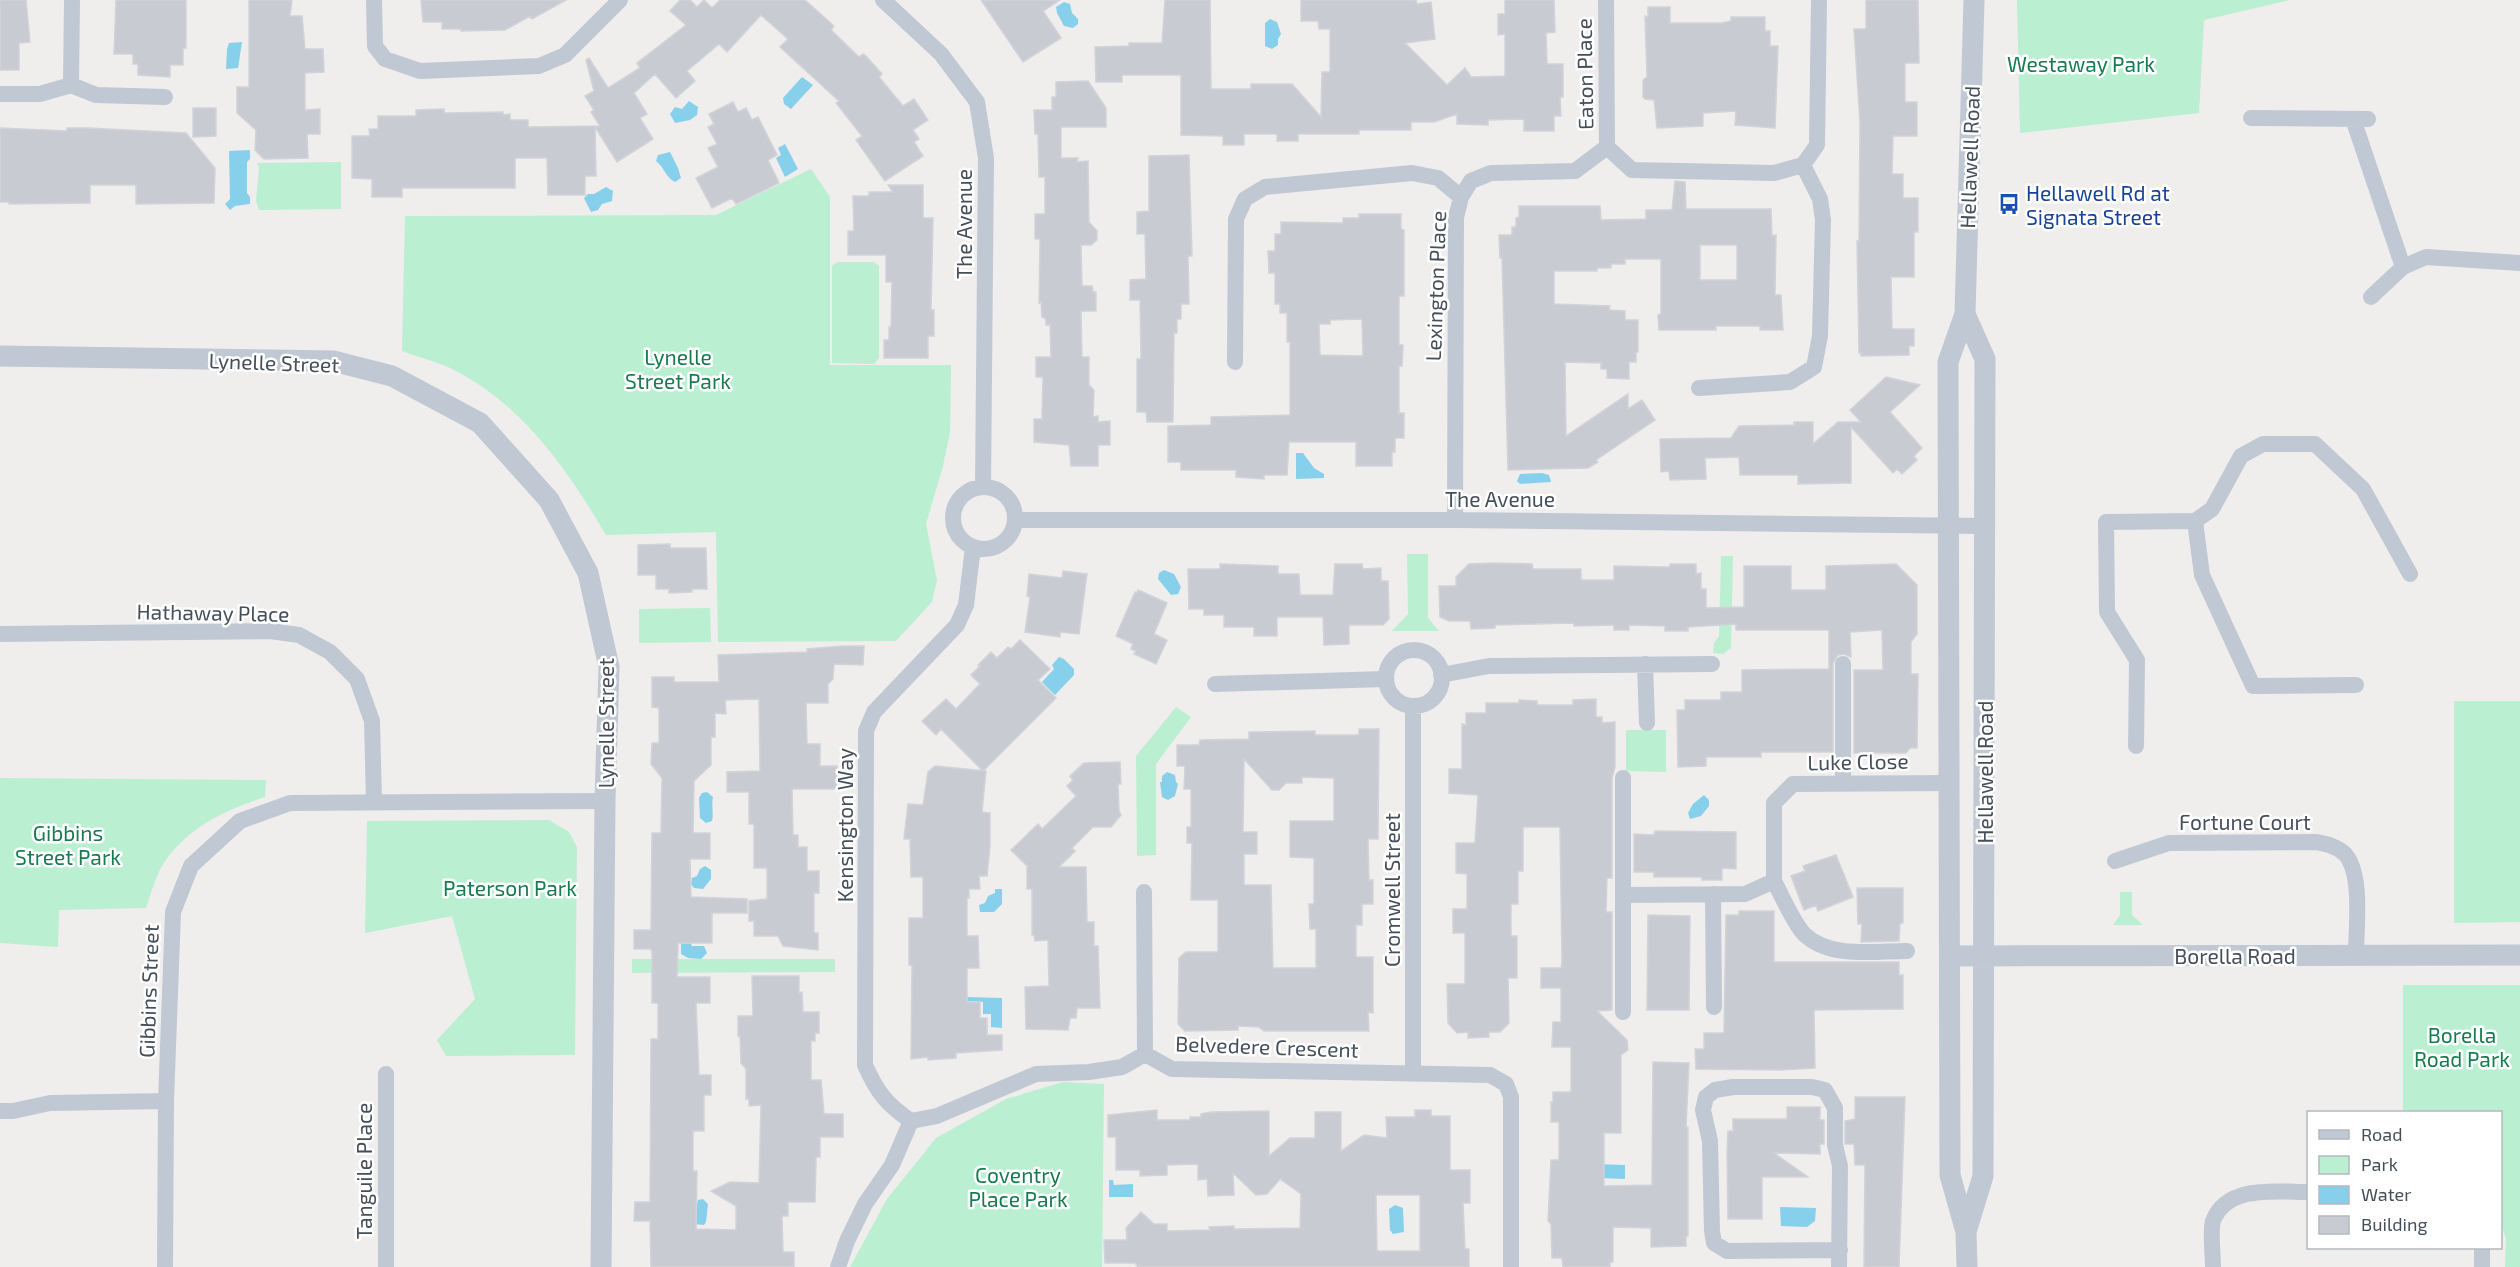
<svg xmlns="http://www.w3.org/2000/svg" width="2520" height="1267" font-family="'Exo 2',sans-serif">
  <rect width="100%" height="100%" fill="#f0eded"/>
  <path fill="#baefd2" d="M2017 0H2290L2204 20 2199 113 2020 133Z
    M341 162V209L259 210 256 201 259 167 257 163Z
    M811 169 830 197V365H951L950 433 942 470 926 524 937 580 932 602 896 641 718 642 716 532 606 535C567 469 522 403 450 368 435 361 418 357 402 351L405 216 716 215Z
    M837 262H874L879 266V358L874 364 832 363V266Z
    M1407 554H1428V618L1439 631H1392L1408 614Z
    M1721 556H1733L1731 648 1723 654 1713 653 1714 643 1719 636Z
    M710 608 711 642 639 643V609Z
    M2454 701H2520V922L2454 923Z
    M1176 707 1191 717 1156 764V855L1137 856 1136 756Z
    M1626 730H1666V772L1626 771Z
    M0 778 266 780 265 797C226 810 190 826 165 861 156 874 151 894 146 908L59 910 58 947 0 943Z
    M549 820 569 832 577 847 575 1055 446 1056 437 1040 475 999 452 916 365 933 367 821Z
    M2120 892H2132V915L2143 925H2113L2120 915Z
    M632 959H835V972L632 973Z
    M2403 985H2520V1267H2505L2506 1239 2500 1221V1112H2403Z
    M1063 1082 1104 1084 1102 1267H850L887 1199 936 1138 1006 1099Z"/>
  <path fill="#87d0ec" d="M1064 2 1070 4 1072 13 1078 19V24L1073 28 1064 26 1057 13 1056 7Z
    M1270 19 1277 22 1281 34 1278 39V45L1272 49 1265 46V23Z
    M242 42 238 68 226 69 227 49 229 43Z
    M802 77 813 85 791 109 784 104 783 98Z
    M689 101 698 107 697 115 690 120 675 123 670 114 675 107 682 109Z
    M785 144 798 169 785 177 776 158 781 155 778 148Z
    M250 150V159L247 162V193L250 197V204L235 206 230 210 225 204 230 199 229 151Z
    M670 152 678 168 681 178 675 182C665 177 665 168 656 161L658 155Z
    M606 187 613 191 612 201 602 204 598 210 591 212 584 198 588 194H594Z
    M1296 453H1303L1314 468 1324 474V478L1296 479Z
    M1542 473 1549 475 1551 482 1520 484 1517 481 1520 474Z
    M1164 570 1174 574 1181 587 1178 594 1171 595 1158 579 1159 573Z
    M1059 657 1064 659 1074 669V675L1055 695 1042 682 1054 669 1052 665Z
    M1167 772 1175 775 1176 782 1178 784 1175 796 1168 800 1162 797 1160 782H1162V776Z
    M707 792 713 797C711 805 714 813 712 821L706 823 700 818 699 798 702 793Z
    M1704 795 1709 800V806L1701 816 1690 819 1688 813 1693 804Z
    M705 866 711 870V879L703 889 694 888 691 884 692 878 697 876 700 869Z
    M995 889H1002V904L994 912H980L979 905 985 903 988 896 995 893Z
    M681 941 690 942 692 946H704L707 953 701 959 688 958 681 954Z
    M966 997 1002 998V1028L991 1027V1014H983V1002L966 1001Z
    M1594 1164 1625 1165V1179L1601 1178Z
    M1109 1180H1113L1114 1185 1133 1184V1197H1109Z
    M703 1199 708 1204 706 1222 704 1225 693 1224 698 1200Z
    M1395 1205 1403 1208 1404 1232 1393 1234 1390 1230 1389 1209Z
    M1780 1207 1816 1208 1815 1221 1807 1227 1781 1226Z"/>
  <path fill="#c9cbd3" stroke="#d1d3d9" stroke-width="1.5" fill-rule="evenodd" d="M0 0H26L30 42 19 43V70H0Z
    M116 0H186V48H183V65H170V77L138 75V64H133V54H114Z
    M249 0H292L290 16H302L305 49H323L324 72 305 73V110L320 109V134H307L308 158 264 159 255 150 256 130 237 113V87H249Z
    M421 0H566L532 19 530 16 505 30 461 31V29H442V22H423Z
    M680 0H690L697 7 704 0 712 8 720 0H805L834 26 831 30 859 57 863 54 866 56 882 74 879 77 903 106 914 99 928 120 913 130 919 139 914 142 923 156 885 181 856 140 862 136 836 103 839 101 780 47 788 39 761 15 727 52 719 44 687 71 695 81 676 98 655 74 634 93 647 114 640 118 653 139 617 162 595 127 596 176H585V195H548L547 158H515V188H402V197H372V179L352 178V136H370L369 129H378V116H416V110L444 109V113L503 112V115L510 114V120H528V127L600 126 591 112 594 110 585 96 594 91 586 60 589 58 608 88 640 68 637 63 686 25 670 11Z
    M981 0H1060L1043 11 1061 38 1023 62Z
    M1165 0H1210L1211 89H1251V84H1292L1321 117 1322 72H1330V29H1319L1318 21H1301V0H1416L1417 4 1431 2 1435 39 1405 43 1447 85 1465 68 1471 77 1505 76V34L1498 35V14H1505V0H1554L1555 32 1546 33 1547 64H1563V97H1560L1561 116H1554V131H1524V119L1488 120V125L1457 124V114L1434 122H1411V130H1359V134H1298V141H1277V134H1244V145H1223V136L1181 135V75H1122V82H1096L1095 47 1129 46V43H1162Z
    M1866 0H1918L1919 63H1905V102H1917V136H1893L1892 174H1903V198H1918V232H1914V277H1891L1892 329H1914V346H1909V355L1861 356V353H1859L1857 241H1859L1860 123 1854 29H1866Z
    M1648 7H1670V23H1722L1731 21V17H1765V31H1770V46H1778L1775 128 1735 125 1736 111 1703 113V126L1657 128 1654 100 1645 99 1643 97V80L1647 77 1645 16 1648 17Z
    M1088 81 1106 108V127H1061V158H1078L1077 162 1088 161 1089 222 1097 231V240L1091 245H1081L1082 286H1092L1093 292H1096V311H1081L1082 357H1089V385L1094 390 1093 417 1098 416V422L1110 421V445H1098V466H1071L1069 445 1034 442V419H1042L1043 377H1036V357H1051L1050 325H1046V319L1042 317 1041 302 1039 303 1040 239H1035V214H1045V177H1039L1038 134H1035L1034 110H1052V97H1056V82Z
    M733 102 738 112 746 108 752 120 758 117 777 155 768 160 779 183 736 204 732 198 712 208 696 178 718 167 708 148 717 144 708 127 714 124 709 114Z
    M193 108H216V136L193 137Z
    M0 128 67 131V128H88L186 133 215 168 214 203 136 204V185H90V203L9 204V202H0Z
    M1189 155 1192 256H1188L1189 304H1181V319H1177V333H1174L1173 422H1147L1146 412H1137V359H1141L1140 300H1130V280L1146 279 1145 234H1137V212L1149 211V156Z
    M1675 181 1685 182 1686 209H1771L1772 236 1776 235 1775 295H1781L1783 330H1760V326H1716V330H1659L1658 315 1661 314V259H1625V264H1611V268H1597V271H1554V304L1610 306 1609 310 1625 311V320H1638V352H1636V362H1629V379L1607 378V369H1601V363L1565 362 1566 436 1628 394V409L1642 400 1655 420 1596 460 1598 462 1588 468 1508 470 1502 258H1500L1499 235H1512V227H1516V218L1519 217V206H1600L1601 220 1646 219V210H1672ZM1700 245H1737V280H1700Z
    M888 185H923V218H933L931 310H934V336H928V358H884V340H889V327H891L892 282H886V255H848V231H854L853 196H869V192H893Z
    M1359 214H1401V229L1404 230V296H1399V345H1403L1402 366H1399V413H1404V438H1395V452H1392V466H1356V442H1289L1287 475H1264V479L1236 477V470H1181V462H1168V426L1211 425V417L1290 415V342H1287V313H1280V304H1275V273H1269L1268 251H1275V234H1281V222L1343 223V218H1359ZM1362 319 1363 356 1320 355 1319 324H1330V320Z
    M1886 377 1920 385 1890 412 1922 448 1914 456 1917 460 1902 474 1897 469 1893 473 1851 427V483L1798 484V475H1740L1739 457 1705 458 1706 479 1670 480 1669 471 1661 472 1660 439 1731 438 1739 426 1794 425V422H1813V444L1838 422H1861L1850 410Z
    M670 544V548H706L707 589H692V592L669 593V589H656V575H638V545Z
    M1494 563 1532 564 1533 569H1581V580H1614V566L1670 567V564H1696V574L1701 573V589H1706V608L1744 607V566H1791V590H1826V566L1896 564 1917 585V634L1911 642V674H1918L1917 748H1910L1906 753H1854V670H1883L1882 630 1850 632 1851 657 1844 654 1838 655 1833 663V752H1761V757H1706V766L1678 767 1677 710H1685V700H1721V692H1742V670L1829 669V630H1736V624L1688 627V631H1665V626L1629 625V630H1614V625L1574 626V623L1495 625V628L1471 629 1470 621H1449L1440 617 1439 586H1456V577L1469 564Z
    M1220 564 1278 566V574H1299L1300 595H1333L1335 564H1362L1363 569 1381 568V581H1388L1389 619 1383 625H1349V644L1324 645 1323 617H1277V636H1254V627H1224V615H1204V609H1189L1188 569H1220Z
    M1063 571 1087 574 1079 634 1060 632V637L1025 632 1030 597 1027 596 1029 574 1062 578Z
    M1138 590 1167 603 1154 634 1167 640 1156 664 1134 654 1136 651 1131 649 1133 644 1116 636 1135 592 1137 593Z
    M1020 640 1050 669 1038 680 1056 698 983 771 941 729 936 735 922 721 946 699 956 709 980 684 971 675 980 666 978 665 991 652 997 658 1008 647 1011 649Z
    M843 646H864L863 665 834 664 833 679 828 684V703H806L807 744H820V766H837V789H792L793 835H798V847H807V871H819V893H814V933H818V950L783 946 778 936H754V921H749V901L767 899V868H754V824H749V792H727V772L760 771 759 699 725 700 726 714 715 713V737H711V765L694 781 693 833H710V859H690L691 897 747 899V913H712V943H678L677 977H710V1003H696L699 1075H711V1095H704V1131H693V1171H697L696 1229 736 1230V1206L711 1191 730 1182 759 1183 761 1105 749 1106V1099H746V1069L741 1063 740 1036H738V1016H753L752 976H799V993L802 992 803 1012H819V1033H815V1041H811V1080H821L824 1114H843V1137H820V1157H816L815 1202H788V1216H782L783 1252H794V1267H651L650 1221H634L635 1202H650L651 1039H658V1003H652V951L651 949H634V930H651L652 833H661L662 778 651 764 652 743H659V708L652 707V677H674V682H719L718 655 807 652V649Z
    M1596 699V717H1602V723L1615 722V767L1612 778V878H1607L1606 912H1612V1010L1597 1011 1627 1040 1628 1050 1621 1055V1133H1604V1186L1652 1185 1653 1062 1689 1063 1686 1127H1688V1236H1686V1246L1651 1247V1228L1613 1227V1262H1610V1267H1563L1562 1258H1552L1551 1224 1548 1221 1551 1160H1559V1122H1551V1102H1553V1092H1571V1047H1552L1553 1022H1561V988H1541V968H1561L1562 962 1560 827H1523V871H1518V904H1511V936H1517V978H1508L1509 1023 1500 1032H1489V1037L1468 1038V1032L1457 1033 1448 1023 1447 984H1465V933H1453V909H1467V874L1456 873V843H1475L1478 795 1449 793V769H1462V724L1466 725V713H1486V703H1519V700L1537 701V705H1573V700Z
    M1359 729H1379L1378 839H1368L1369 880H1373V904H1362V925H1356V957H1373V1013L1368 1012 1369 1031H1264L1259 1027 1238 1026V1030L1185 1031 1178 1024 1179 958 1186 952H1218V900H1191L1192 843H1187V827H1191V789H1184L1185 766H1177V745H1199L1200 740 1249 739V732L1315 731V735H1359ZM1244 759 1272 790H1279L1286 783H1302V777L1334 778V821H1290V857L1314 858V904H1309L1310 929H1316V968H1273L1271 885H1244V854H1257V832H1243Z
    M1120 762 1121 784H1118L1119 811 1121 815 1111 827H1093L1072 848 1075 851 1059 867H1086L1087 922H1094V946H1098L1100 1008H1077L1076 1018H1070L1068 1030 1026 1029 1025 987 1049 986 1048 940 1035 941 1034 935H1032V889H1027V866L1011 850 1038 824 1042 829 1076 796 1067 786 1073 780 1070 776 1084 763Z
    M935 766 986 771 982 812 990 813V846L987 876H979L980 889H969V898H967V936H978L979 968H967V1002H980V1018H987V1035H1002V1050L956 1053V1058L928 1060V1057L911 1059 912 965H909V918H923V877H911L910 839H904L908 804 923 805 928 772Z
    M1655 831 1736 832V869L1722 868V880H1702V877H1654V872H1634V834L1654 835Z
    M1836 855 1853 897 1818 911 1816 905 1804 910 1791 876 1805 871 1803 866Z
    M1857 888H1903V923H1900L1899 941 1861 942 1862 924H1858Z
    M1739 911H1774V962H1899V975H1903V1009L1814 1010 1815 1068 1780 1070 1696 1069 1695 1049H1704V1033H1724L1726 915H1739Z
    M1648 915 1690 916 1689 1010H1647Z
    M1855 1097H1905L1899 1267H1864L1865 1165H1855L1854 1144H1845V1121L1855 1119Z
    M1787 1107H1820V1120H1824V1144H1820V1154L1774 1153 1808 1177H1762V1219H1728L1727 1153 1728 1131H1733V1119H1787Z
    M1157 1110V1120H1190V1117H1201V1114L1212 1112 1269 1111V1156L1290 1138H1315V1112H1341V1151L1364 1135 1387 1138 1386 1117H1415V1110H1431V1116H1450V1170H1470V1203H1463L1465 1249H1469V1267H1138L1135 1263H1105L1104 1240H1127L1126 1228 1141 1212 1154 1224H1167V1231L1210 1230 1209 1227 1234 1226V1229L1300 1228 1301 1194 1280 1179 1267 1194 1256 1195 1233 1173 1234 1195 1208 1196 1207 1179 1198 1180V1164L1167 1165V1175L1140 1176V1170H1116V1137H1108V1115ZM1376 1195H1420V1251H1377Z"/>
  <g fill="none" stroke-linecap="round" stroke-linejoin="round">
    <path stroke="#c0c8d3" stroke-width="16" d="M374 0 375 46 385 59 420 71 539 66 565 55 620 0
      M883 0 941 54 977 102 986 158 983 487
      M1606 0 1607 147
      M71 85 72 0
      M0 94H40L71 85 96 95 165 97
      M2251 118 2368 119
      M2353 119 2403 267
      M2371 297 2403 267 2426 257 2520 263
      M1235 362 1236 219 1245 199 1265 187 1412 173 1438 178 1461 197
      M1699 388 1790 382 1814 367 1820 336 1823 220 1820 199 1803 165
      M953 518a31 31 0 1 1 62 0a31 31 0 1 1-62 0Z
      M1015 520H1455L1984 526
      M1455 520 1456 218 1461 197 1471 181 1491 173 1575 171 1607 147 1632 170 1774 173 1803 165 1817 145 1819 0
      M0 634 270 631 299 635 330 652 357 679 372 721 374 802
      M1386 678a28 28 0 1 1 56 0a28 28 0 1 1-56 0Z
      M1645 664 1647 723
      M1441 675 1489 666 1712 664
      M1215 684 1386 679
      M2356 685 2253 686 2202 575 2195 521 2212 509 2241 456 2263 444H2315L2363 489 2410 574
      M1413 707V1073
      M2136 746 2137 660 2107 612 2106 522 2195 521
      M1623 778V1012
      M1843 784V664
      M2115 861 2169 843 2316 842C2326 844 2337 846 2345 854 2363 874 2356 928 2356 955
      M1774 881C1782 896 1793 922 1804 934 1830 959 1874 951 1907 951
      M1144 892 1145 1054
      M1713 894 1714 1007
      M1623 895 1745 894 1774 881V803L1793 784 1949 783
      M386 1074V1267
      M0 1111H13L50 1103 166 1101
      M911 1121C886 1104 877 1092 865 1065L866 731 874 712 957 625 966 605 973 547
      M165 1267 166 1101 173 912 191 866 240 821 290 803 605 801
      M838 1267 847 1241 865 1204 892 1165 911 1121 937 1116 1036 1074 1089 1072 1122 1067 1145 1054 1172 1069 1490 1075 1506 1084 1511 1097V1267
      M1839 1267 1840 1166 1835 1145V1108L1825 1090 1812 1087H1733L1715 1090 1706 1097 1703 1110 1710 1141 1712 1231 1714 1243 1727 1251 1840 1250
      M2213 1267C2213 1255 2210 1231 2213 1221 2227 1184 2278 1192 2308 1192
      M2482 1267V1248"/>
    <path stroke="#c0c8d3" stroke-width="21" d="M1965 314 1985 359 1983 1176 1966 1232
      M0 356 333 361 392 376 480 423 549 500 588 573 609 667 605 801 601 1267
      M1950 956 2520 955
      M1967 1267 1966 1232 1950 1175 1948 362 1965 314 1974 0"/>
  </g>
  <defs>
    <symbol id="bus-bare" viewBox="-9 -9 18 18"><path d="M-5-6H5V4H4V6H2V4H-2V6H-4V4H-5ZM-3.5-4V0h7V-4ZM-3.5 1.2v1.5H-2V1.2ZM2 1.2v1.5H3.5V1.2Z" fill="#1a4fb4" stroke="#fff" stroke-width="2.5" paint-order="stroke"/></symbol>
  </defs>
  <g fill-rule="evenodd">
    <use href="#bus-bare" x="1994" y="189" width="30" height="30"/>
  </g>
  <g text-anchor="middle" dominant-baseline="central" stroke-width="5" stroke-linejoin="round" paint-order="stroke">
    <g font-size="21" fill="#167c50" stroke="#fff">
      <text x="2081" y="63">Westaway Park</text>
      <text x="678" y="356">Lynelle<tspan x="678" dy="24">Street Park</tspan></text>
      <text x="68" y="832">Gibbins<tspan x="68" dy="24">Street Park</tspan></text>
      <text x="510" y="887">Paterson Park</text>
      <text x="2462" y="1034">Borella<tspan x="2462" dy="24">Road Park</tspan></text>
      <text x="1018" y="1174">Coventry<tspan x="1018" dy="24">Place Park</tspan></text>
    </g>
    <g font-size="21" fill="#454f5a" stroke="#fff">
      <text transform="translate(1584 74) rotate(-91)">Eaton Place</text>
      <text transform="translate(1969 157) rotate(-88)">Hellawell Road</text>
      <text transform="translate(963 224) rotate(-90)">The Avenue</text>
      <text transform="translate(1435 286) rotate(-88)">Lexington Place</text>
      <text transform="translate(274 362) rotate(2)">Lynelle Street</text>
      <text x="1500" y="498">The Avenue</text>
      <text transform="translate(213 612) rotate(1)">Hathaway Place</text>
      <text transform="translate(605 723) rotate(-90)">Lynelle Street</text>
      <text transform="translate(1858 761) rotate(-1)">Luke Close</text>
      <text transform="translate(1984 772) rotate(-90)">Hellawell Road</text>
      <text x="2245" y="821">Fortune Court</text>
      <text transform="translate(844 825) rotate(-90)">Kensington Way</text>
      <text transform="translate(1391 890) rotate(-90)">Cromwell Street</text>
      <text x="2235" y="955">Borella Road</text>
      <text transform="translate(148 991) rotate(-88)">Gibbins Street</text>
      <text transform="translate(1267 1046) rotate(2)">Belvedere Crescent</text>
      <text transform="translate(363 1171) rotate(-90)">Tanguile Place</text>
    </g>
    <g font-size="21" fill="#164399" stroke="#fff" text-anchor="start">
      <text x="2026" y="192">Hellawell Rd at<tspan x="2026" dy="24">Signata Street</tspan></text>
    </g>
  </g>
  <rect x="2307" y="1111" width="195" height="138" fill="#ffffff" stroke="#b5b9bd" stroke-width="1.5"/>
  <rect x="2319" y="1130" width="30" height="9" fill="#c0c8d3" stroke="#b5b9bd" stroke-width="1.5"/>
  <text x="2361" y="1141" font-size="18" fill="#454f5a">Road</text>
  <rect x="2319" y="1156" width="30" height="18" fill="#baefd2" stroke="#b5b9bd" stroke-width="1.5"/>
  <text x="2361" y="1171" font-size="18" fill="#454f5a">Park</text>
  <rect x="2319" y="1186" width="30" height="18" fill="#87d0ec" stroke="#b5b9bd" stroke-width="1.5"/>
  <text x="2361" y="1201" font-size="18" fill="#454f5a">Water</text>
  <rect x="2319" y="1216" width="30" height="18" fill="#c9cbd3" stroke="#b5b9bd" stroke-width="1.5"/>
  <text x="2361" y="1231" font-size="18" fill="#454f5a">Building</text>
</svg>
